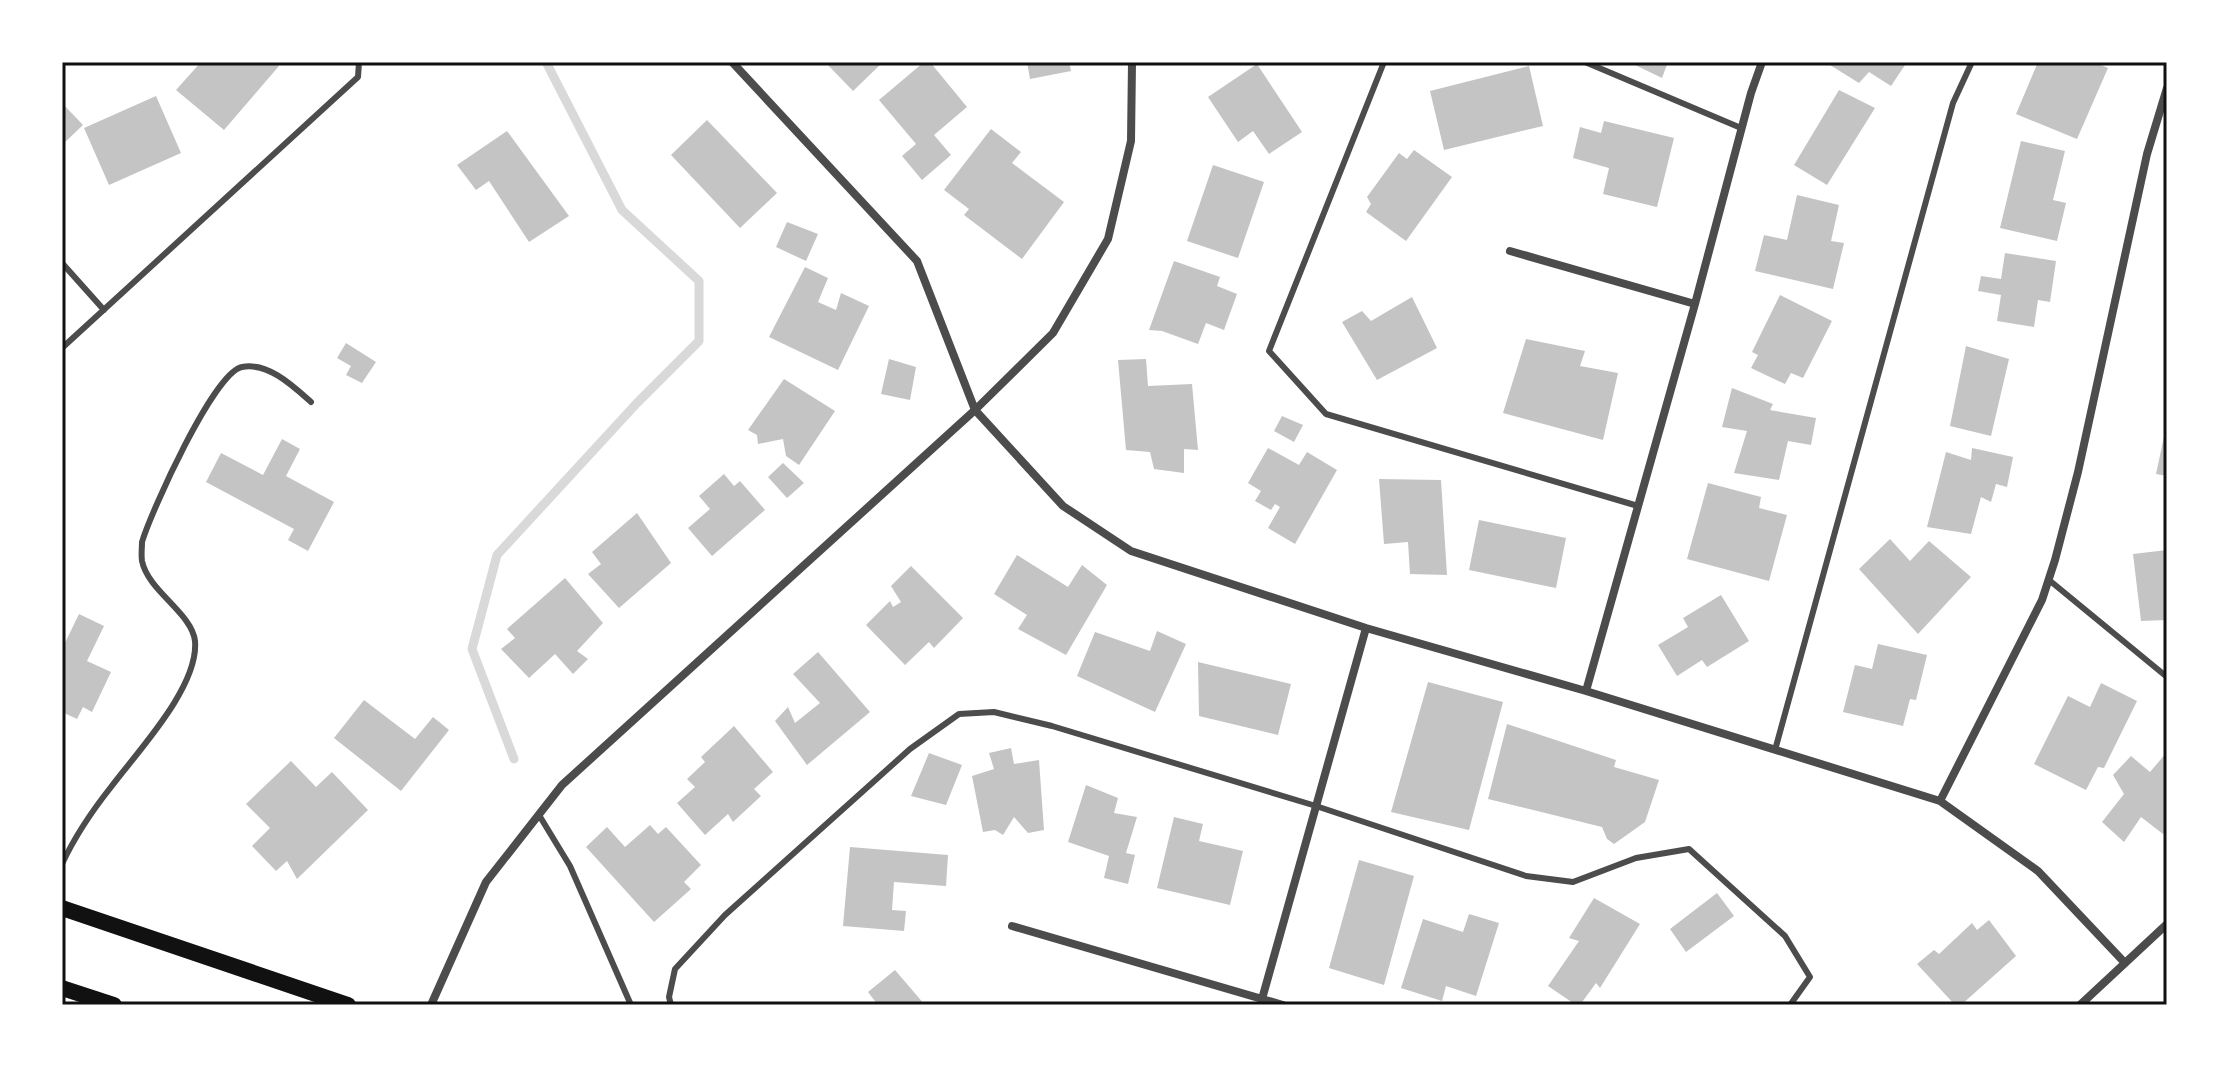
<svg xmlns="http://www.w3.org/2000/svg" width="2229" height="1067" font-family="Helvetica,sans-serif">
  <rect width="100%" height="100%" fill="#fff"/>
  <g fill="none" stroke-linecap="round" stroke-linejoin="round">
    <path stroke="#d9d9d9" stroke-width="9" d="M514 759 472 649 497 555 637 403 699 341V281L622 210 546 62"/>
  </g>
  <path fill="#c4c4c4" d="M201 62H274L279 66 224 130 176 90Z
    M825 62H883L853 91Z
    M924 62H930L967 107 934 135 951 155 922 180 902 156 916 144 879 100Z
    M1027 62H1069L1071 71 1030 79Z
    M1629 62H1668L1662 78Z
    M1832 62H1907L1891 86 1869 72 1859 83 1830 65Z
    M2038 62H2094L2108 68 2077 139 2016 114Z
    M1257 64 1302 132 1269 154 1253 131 1238 142 1208 97Z
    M1529 66 1543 126 1444 150 1430 91Z
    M1839 90 1875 108 1827 185 1794 165Z
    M156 96 181 153 109 185 84 128Z
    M62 103 83 125 62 145Z
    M707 120 777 193 740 228 671 155Z
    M1604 121 1674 138 1657 207 1603 194 1609 168 1573 158 1580 127 1601 133Z
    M991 129 1021 152 1012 163 1064 202 1022 259 964 215 969 209 944 190Z
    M507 131 569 216 529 242 489 181 476 190 457 165Z
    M2021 141 2065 151 2053 200 2066 203 2057 241 2000 228Z
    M1414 150 1452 177 1406 241 1366 212 1371 204 1367 197 1399 153 1407 159Z
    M1213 165 1264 182 1238 258 1187 241Z
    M1797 195 1839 205 1831 241 1844 243 1833 289 1755 271 1764 235 1787 240Z
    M787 222 818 234 806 261 776 247Z
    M2005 253 2056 261 2050 302 2038 300 2034 327 1997 321 2001 295 1978 291 1981 276 2001 279Z
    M1174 261 1220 277 1217 286 1237 294 1224 330 1206 323 1198 344 1162 331 1149 330Z
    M805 267 828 278 818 302 836 310 841 293 869 306 838 370 769 337Z
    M1780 295 1832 321 1803 378 1791 373 1785 384 1751 368 1758 355 1752 352Z
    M1412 297 1437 348 1377 380 1342 322 1362 311 1371 321Z
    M1526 339 1585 351 1580 366 1618 373 1603 440 1503 413Z
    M346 343 376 362 362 383 346 375 351 366 337 358Z
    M1966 346 2009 359 1991 436 1950 426Z
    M889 359 916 367 910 400 881 394Z
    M1146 359 1148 386 1192 384 1198 450 1184 449V473L1154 469 1150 452 1126 450 1118 360Z
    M784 379 835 411 799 465 786 456 783 439 758 444 757 435 748 430Z
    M1732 388 1773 404 1770 410 1816 418 1811 445 1788 441 1779 480 1734 473 1747 431 1722 427Z
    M1282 416 1303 425 1294 442 1274 431Z
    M2166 427H2167V476L2156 474Z
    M282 439 300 449 286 476 334 502 308 551 288 540 294 529 206 482 221 453 263 475Z
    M1268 448 1299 465 1307 452 1337 470 1295 544 1268 528 1280 507 1275 504 1271 510 1255 501 1261 491 1248 483Z
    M1972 448 2013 457 2007 487 1996 484 1991 502 1981 497 1971 534 1927 527 1946 452 1971 460Z
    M783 463 804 483 787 498 768 477Z
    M724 474 734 486 740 481 765 510 712 556 688 528 710 509 699 496Z
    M1379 479 1441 480 1447 575 1410 574 1408 542 1384 544Z
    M1708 483 1761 497 1759 508 1787 515 1769 581 1687 559Z
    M637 513 671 563 619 608 588 574 601 564 592 552Z
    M1479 520 1566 538 1556 588 1469 570Z
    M1890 539 1910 561 1929 541 1971 577 1918 634 1859 569Z
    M2167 550V620L2141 621 2133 554Z
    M1017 555 1068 587 1082 565 1107 585 1066 655 1018 629 1027 615 994 594Z
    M911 566 963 618 934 648 929 642 905 665 866 625 890 601 893 607 901 602 891 586Z
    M565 578 603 623 577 651 588 659 573 674 555 654 529 678 501 649 515 638 507 629Z
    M1721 595 1749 641 1707 667 1702 660 1677 676 1658 645 1688 627 1683 618Z
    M79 614 104 626 87 661 111 672 92 712 83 707 77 719 62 712V649Z
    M1157 631 1186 644 1155 712 1077 676 1095 632 1150 651Z
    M1878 644 1927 655 1916 700 1910 699 1903 726 1843 712 1855 665 1872 669Z
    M818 652 870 712 807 765 775 721 788 707 795 723 820 703 793 674Z
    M1198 662 1291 684 1278 735 1199 716Z
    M1428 682 1503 702 1469 830 1391 812Z
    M2101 683 2137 701 2104 768 2098 767 2086 790 2034 764 2068 696 2090 707Z
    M364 700 415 739 433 717 449 730 401 791 334 738Z
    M1507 724 1616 760 1614 767 1659 780 1645 822 1614 844 1607 839 1602 827 1488 799Z
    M734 726 773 772 754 789 761 796 733 822 728 814 705 835 677 803 695 787 687 779 705 762 701 757Z
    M1011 748 1014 764 1039 760 1044 830 1028 833 1014 817 1003 835 995 830 983 832 972 776 994 769 989 753Z
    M2167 752V829L2163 834 2141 817 2124 842 2102 822 2124 794 2113 775 2131 756 2150 772Z
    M929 753 962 765 946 805 911 796Z
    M291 761 316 787 332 772 368 810 297 879 287 861 276 871 252 846 270 828 246 804Z
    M1086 785 1118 798 1114 813 1137 817 1126 853 1135 855 1128 884 1104 878 1109 856 1068 842Z
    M1174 817 1203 824 1199 841 1243 851 1230 905 1157 888Z
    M650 825 658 834 666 827 701 865 684 882 691 889 654 922 586 847 607 827 625 847Z
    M850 847 948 855 946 886 894 882 892 910 906 911 904 931 843 926Z
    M1359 860 1414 876 1384 985 1329 968Z
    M1717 893 1734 916 1686 952 1670 929Z
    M1594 898 1640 924 1600 988 1596 983 1580 1005H1576L1548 986 1579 941 1569 938Z
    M1469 914 1499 923 1476 996 1446 986 1442 1001 1401 988 1423 919 1463 932Z
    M1989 920 2016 956 1961 1005H1955L1917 964 1934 950 1939 954 1972 923 1977 930Z
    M895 970 925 1005H878L868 992Z"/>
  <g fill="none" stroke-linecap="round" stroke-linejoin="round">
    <path stroke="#4c4c4c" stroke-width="6" d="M1384 62 1269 351 1326 414 1638 506
      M1585 62 1741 128
      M62 263 104 310
      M62 348 358 77 359 62
      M2049 580 2167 677
      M1775 750 1953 103 1972 62
      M539 815 570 866 631 1005
      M62 864C75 836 92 811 111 787 137 752 199 687 195 641 192 613 148 591 142 561 141 555 142 548 142 542 151 512 214 372 242 367 268 362 293 386 311 402
      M671 1005 669 997 675 969 725 915 910 749 959 714 994 712 1052 726 1316 806 1526 876 1573 882 1636 858 1689 849 1785 936 1810 977 1790 1005"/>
    <path stroke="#4c4c4c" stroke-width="8" d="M732 62 917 261 975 410 1063 506 1131 551 1366 628 1586 691 1940 801 2038 871 2125 963
      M1510 251 1695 304
      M1586 691 1695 304 1751 93 1762 62
      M1940 801 2042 600 2055 560 2078 472 2147 154 2167 88
      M1012 926 1283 1005
      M1262 999 1366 628
      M431 1005 486 882 562 785 975 410 1053 333 1108 239 1131 141 1132 62
      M2080 1005 2167 924"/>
    <path stroke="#111" stroke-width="16" d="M62 908 348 1005
      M62 988 114 1005"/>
  </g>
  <rect width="2229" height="1067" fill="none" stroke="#ffffff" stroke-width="128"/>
  <rect x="64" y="64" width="2101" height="939" fill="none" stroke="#111" stroke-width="3"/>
</svg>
